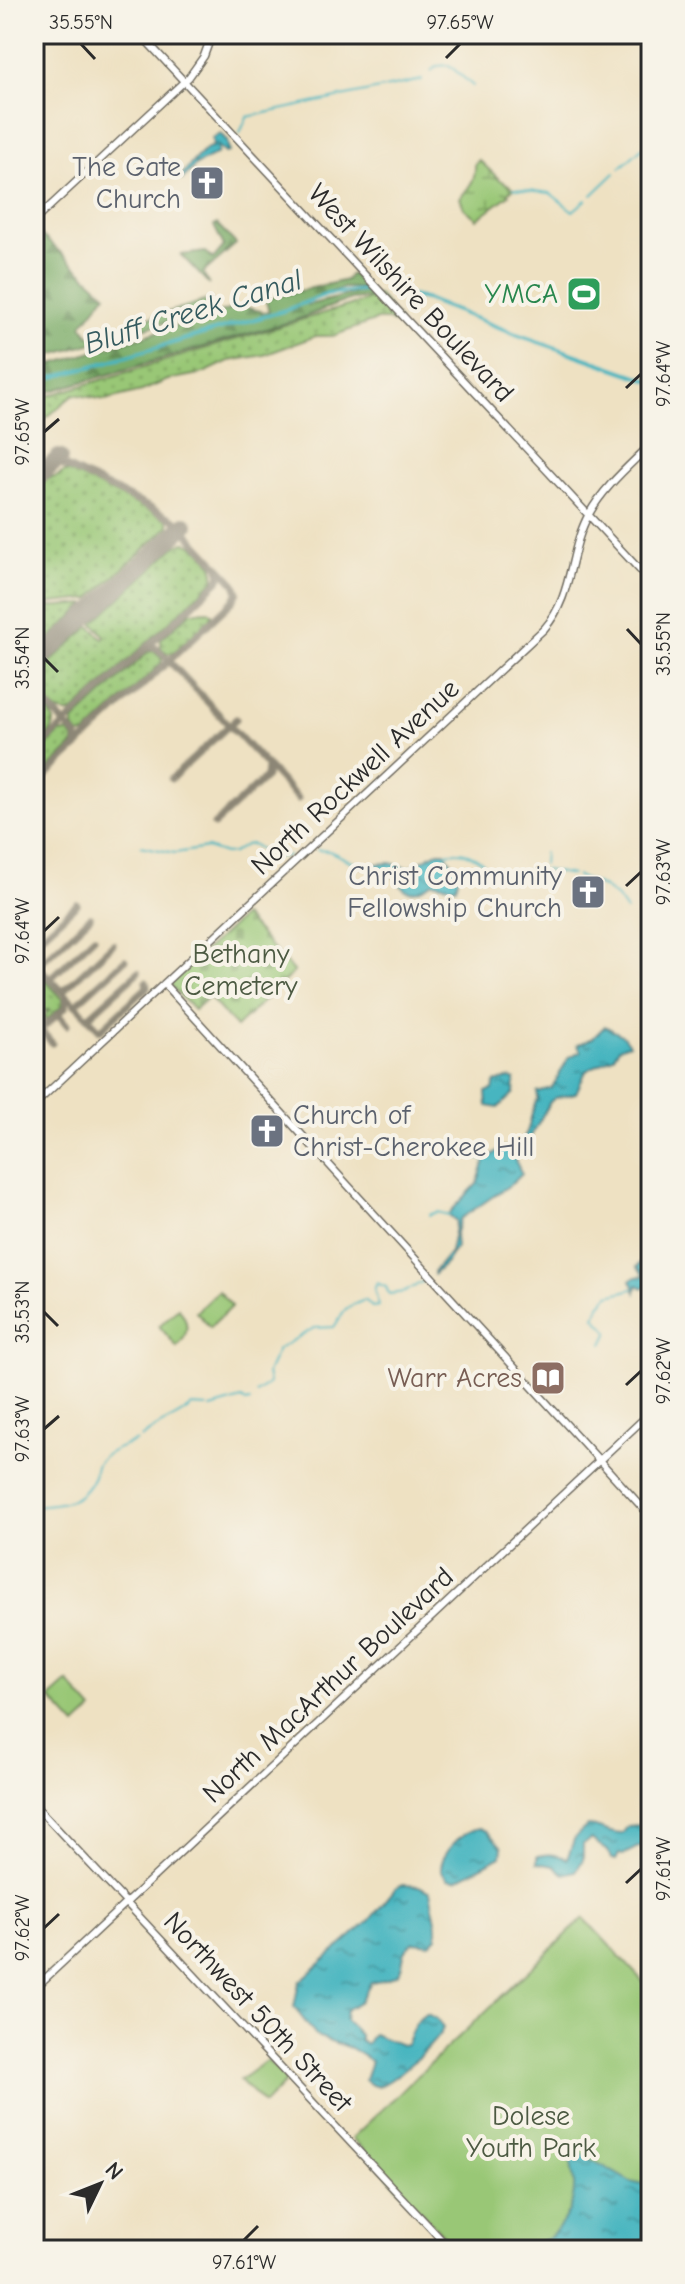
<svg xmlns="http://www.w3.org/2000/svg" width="685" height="2284" font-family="'Comic Neue',sans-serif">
  <defs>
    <pattern id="grass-dots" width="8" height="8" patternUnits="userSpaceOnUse" patternTransform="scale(2)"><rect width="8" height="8" fill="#99c776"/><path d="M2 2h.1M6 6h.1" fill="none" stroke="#7da261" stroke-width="1.8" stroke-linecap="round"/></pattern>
    <pattern id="forest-firs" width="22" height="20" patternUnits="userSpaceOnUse" patternTransform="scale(2)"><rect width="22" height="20" fill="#7aac67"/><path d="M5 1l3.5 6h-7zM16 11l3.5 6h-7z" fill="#648c55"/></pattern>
    <pattern id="wetland-marsh" width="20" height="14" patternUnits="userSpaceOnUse" patternTransform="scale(2)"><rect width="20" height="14" fill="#99c776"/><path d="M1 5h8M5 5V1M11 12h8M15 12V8" fill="none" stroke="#7da261"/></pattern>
    <pattern id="cemetery-stones" width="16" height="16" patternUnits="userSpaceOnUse" patternTransform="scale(2)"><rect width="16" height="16" fill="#99c776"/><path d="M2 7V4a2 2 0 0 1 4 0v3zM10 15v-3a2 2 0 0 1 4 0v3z" fill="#7da261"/></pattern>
    <pattern id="water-ripples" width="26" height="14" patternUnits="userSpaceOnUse" patternTransform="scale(2)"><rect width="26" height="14" fill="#47b5c0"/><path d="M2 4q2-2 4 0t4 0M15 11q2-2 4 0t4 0" fill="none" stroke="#3b939c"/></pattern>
  </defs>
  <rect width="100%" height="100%" fill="#f7f3e8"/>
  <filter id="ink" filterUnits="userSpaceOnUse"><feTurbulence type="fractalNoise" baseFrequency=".0125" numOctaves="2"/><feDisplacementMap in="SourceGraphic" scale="16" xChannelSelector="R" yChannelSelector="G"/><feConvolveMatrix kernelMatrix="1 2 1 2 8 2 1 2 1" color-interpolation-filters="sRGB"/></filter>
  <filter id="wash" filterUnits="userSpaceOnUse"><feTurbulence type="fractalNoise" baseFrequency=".006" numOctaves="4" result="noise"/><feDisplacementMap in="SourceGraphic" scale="32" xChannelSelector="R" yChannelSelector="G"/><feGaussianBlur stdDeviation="1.8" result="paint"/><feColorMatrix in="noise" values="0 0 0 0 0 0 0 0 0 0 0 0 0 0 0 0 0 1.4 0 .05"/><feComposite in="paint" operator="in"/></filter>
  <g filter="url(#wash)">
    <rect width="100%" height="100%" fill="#eee1c2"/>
    <path fill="url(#grass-dots)" stroke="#627950" stroke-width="2" d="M378 294 399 320 393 323 388 320H377L333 336H316L264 355 229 361 204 373 168 380 142 391 105 400 74 394 44 420 34 425V400L364 301Z
      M64 472H70L167 519 169 526 90 599 34 605V487C48 475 53 481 64 472Z
      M185 542C199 546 217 564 214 580L73 712C56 718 47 700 36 689L37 675 90 626 103 639 105 636 93 623 177 545Z
      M85 604V605L34 653V608Z
      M208 611 212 613 211 618 173 653H167L161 648V639L191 612Z
      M154 651 162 659 160 665 86 734 79 735 73 727V722L148 652Z
      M34 696C59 722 62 723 34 749Z
      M68 732 74 739V744L34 783V758L60 733Z
      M34 968 63 999 62 1006 48 1019 44 1016 50 1009 45 1011 34 1001Z"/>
    <path fill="url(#forest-firs)" stroke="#526c49" stroke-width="2" d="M217 224 236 244 203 273 210 285 181 255 205 252 213 259 224 246 214 226Z
      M38 232 106 294 82 325 89 336 211 299 213 309 34 360V235Z
      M350 274 362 280 366 288H343L304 302 308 305 369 290 374 297 351 299 293 321 34 396V370L241 306 261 311V313L269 311 265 299 346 280Z"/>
    <path fill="url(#wetland-marsh)" stroke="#627950" stroke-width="2" d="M479 160 499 179 514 188 508 193 509 195 477 219 464 208 460 198C470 186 476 180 475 164Z"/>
    <path fill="url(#cemetery-stones)" stroke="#627950" stroke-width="2" d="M243 916 294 972 236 1027 209 997 194 1010 169 984Z"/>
    <path fill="#99c776" stroke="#627950" stroke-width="2" d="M218 1291 232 1306 210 1327 196 1312Z
      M178 1308C190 1321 189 1335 177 1347L159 1326Z
      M68 1682 93 1710 76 1726 50 1698Z
      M584 1918 651 1990V2250H457L352 2138Z
      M267 2060 287 2081 264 2104 240 2080Z"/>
    <path fill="url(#water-ripples)" stroke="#397076" stroke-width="2" d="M220 133 227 141 229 152 225 153 217 145 218 153 196 165 182 180 180 177C189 167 201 149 213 146L212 138Z
      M437 852H445C451 865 463 868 456 887L433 882C397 906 406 877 383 870 374 868 366 868 357 865L392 863 409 868Z
      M605 1026 623 1036 629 1044 619 1048 613 1057 586 1071 576 1093 555 1098 550 1102 525 1147H521L520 1143C532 1130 529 1113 538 1098L537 1092 552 1088 569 1057 581 1051 577 1045 593 1038Z
      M510 1078 515 1080 514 1093 498 1108 487 1106 486 1092 493 1090 495 1082Z
      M502 1147 509 1148 515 1154 513 1156 522 1174 514 1182 460 1219 455 1236 456 1247 446 1263 434 1274V1271L450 1252 456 1221 449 1215 451 1211 477 1184 485 1161Z
      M651 1246V1282L644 1288 637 1285 636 1292 631 1280 636 1277 645 1276 637 1267 647 1255 645 1249Z
      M651 1824V1848L638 1847 623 1855 619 1854 616 1860 611 1859 608 1851 591 1839 583 1844V1860L576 1871 564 1874 554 1866 537 1863V1856C548 1853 557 1854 567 1859L575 1837 587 1826C600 1826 609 1834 622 1834L628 1826Z
      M480 1828 487 1831 502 1847 501 1856 456 1880 448 1879 441 1870C441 1851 462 1831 480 1828Z
      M402 1885 419 1886 430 1892 437 1926V1937L430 1944 414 1942C390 1959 420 1975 371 1982L360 2001 346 2010 345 2020 360 2035V2040L366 2044 373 2034 401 2045 406 2044C412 2032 415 2019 427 2014L437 2019 443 2028C437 2042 390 2086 376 2086 371 2086 369 2083 365 2080L371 2061 350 2048 316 2036 294 2007 299 1982 369 1921 395 1889Z
      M572 2151 578 2152 631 2182 651 2187V2232L633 2250H529L525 2245C529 2244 533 2244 537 2243 560 2236 576 2205 574 2182 573 2171 569 2162 572 2151Z"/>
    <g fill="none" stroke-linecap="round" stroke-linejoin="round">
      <path stroke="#47b5c0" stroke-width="2" d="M431 71 437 66 449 65 473 86
        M240 133 247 117 422 80
        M649 141 651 139
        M620 168 644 146
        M514 188 550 193 573 211 586 200
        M592 195 615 173
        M140 846 175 853 207 848 225 854 233 853 245 845 252 844 272 857 288 856
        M317 850 329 851 357 864
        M446 853C466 849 480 857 490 872L545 870 572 875
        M543 864 544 853
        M577 876 603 887 617 898 626 911
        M509 1151 521 1144
        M475 1158 486 1161
        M429 1215 437 1212 449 1215
        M603 1344 609 1332 595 1317 600 1305 609 1295 633 1289
        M256 1393 269 1383 267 1373 278 1349 314 1328 334 1327C348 1307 339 1310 365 1300L372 1307 379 1306 374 1290 377 1283 386 1287 389 1294 405 1292 427 1279
        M211 1408 242 1399 246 1402 250 1401
        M141 1438C157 1424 176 1420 192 1406L207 1407
        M34 1506C62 1503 81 1505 94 1476 95 1472 95 1467 97 1464 104 1451 124 1447 136 1441"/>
      <path stroke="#47b5c0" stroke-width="4" d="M389 291 425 299 516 334 651 381
        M34 383 286 310 327 294 366 290"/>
      <path stroke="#8c8676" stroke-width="7" d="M147 648H157L298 799
        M34 691 77 737V747
        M34 753 218 581 221 574 219 568
        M171 779 236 719
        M34 787 233 601 238 592 235 584 175 520 64 466 57 465 47 469
        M214 825 266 777 267 767
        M34 943 77 904
        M34 962 100 1030 147 987 146 982
        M37 966 90 917
        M50 979 94 937
        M59 989 64 990 113 944
        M75 1005 125 960
        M34 1012 46 1025
        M58 1014 67 1025
        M88 1017 138 972
        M41 1030 52 1043
        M37 1033 65 1008 66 998"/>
      <path stroke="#8c8676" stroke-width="18" d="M34 481 59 458
        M34 665 185 525"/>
    </g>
  </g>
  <g filter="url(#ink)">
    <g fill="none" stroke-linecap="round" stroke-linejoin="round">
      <defs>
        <path id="secondary" d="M140 34 651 582
          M34 221 189 77 204 56 212 34
          M164 984 651 1517
          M34 1105 544 629C574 595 568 552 589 514 604 487 629 466 651 444
          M34 1804 451 2250
          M34 1989 651 1412"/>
      </defs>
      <use href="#secondary" stroke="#6f6b60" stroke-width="9"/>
      <use href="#secondary" stroke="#fff" stroke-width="6"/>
    </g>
  </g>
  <path fill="none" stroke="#2b2b2b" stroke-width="3" d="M81 44 95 59M446 58 460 44M626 388 641 374M44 432 59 419M627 629 641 644M44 658 58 672M626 886 641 872M44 931 59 917M44 1312 58 1326M626 1385 641 1371M44 1429 59 1416M626 1883 641 1869M44 1928 59 1914M244 2240 258 2226"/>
  <defs>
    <symbol id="church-square" viewBox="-11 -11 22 22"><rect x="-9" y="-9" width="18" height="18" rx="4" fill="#6b7280" stroke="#f7f3e8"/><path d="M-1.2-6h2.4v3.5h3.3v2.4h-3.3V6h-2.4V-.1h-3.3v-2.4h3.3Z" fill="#fff"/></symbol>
    <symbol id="stadium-square" viewBox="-11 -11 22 22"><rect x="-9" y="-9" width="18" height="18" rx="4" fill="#2e9e5b" stroke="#f7f3e8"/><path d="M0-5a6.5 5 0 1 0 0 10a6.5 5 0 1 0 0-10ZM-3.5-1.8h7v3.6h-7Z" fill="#fff"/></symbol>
    <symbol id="library-square" viewBox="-11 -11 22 22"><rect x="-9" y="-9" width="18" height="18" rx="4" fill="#8d6e63" stroke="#f7f3e8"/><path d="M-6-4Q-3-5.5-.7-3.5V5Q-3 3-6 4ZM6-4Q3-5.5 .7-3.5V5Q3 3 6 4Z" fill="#fff"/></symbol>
  </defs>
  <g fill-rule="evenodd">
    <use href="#church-square" x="187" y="163" width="40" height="40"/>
    <use href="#stadium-square" x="564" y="274" width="40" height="40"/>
    <use href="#church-square" x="568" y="872" width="40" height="40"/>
    <use href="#church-square" x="247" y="1111" width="40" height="40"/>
    <use href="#library-square" x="528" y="1358" width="40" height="40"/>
  </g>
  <g text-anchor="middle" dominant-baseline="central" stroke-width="8" stroke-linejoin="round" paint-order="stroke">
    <g font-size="28" fill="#5b616d" stroke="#f7f3e8" text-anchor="end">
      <text x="181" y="167">The Gate<tspan x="181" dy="32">Church</tspan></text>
      <text x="562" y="876">Christ Community<tspan x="562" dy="32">Fellowship Church</tspan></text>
      <text x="293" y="1115" text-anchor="start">Church of<tspan x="293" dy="32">Christ-Cherokee Hill</tspan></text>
    </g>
    <g font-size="28" fill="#2b2b2b" stroke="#f7f3e8">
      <text transform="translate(411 293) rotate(47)">West Wilshire Boulevard</text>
      <text transform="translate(355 777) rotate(-43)">North Rockwell Avenue</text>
      <text transform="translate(328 1685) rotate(-43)">North MacArthur Boulevard</text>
      <text transform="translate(258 2012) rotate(47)">Northwest 50th Street</text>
    </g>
    <g font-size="28" fill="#27864d" stroke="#f7f3e8" text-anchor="end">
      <text x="558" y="294">YMCA</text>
    </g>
    <g font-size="28" fill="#4c5a42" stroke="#f7f3e8">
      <text x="241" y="954">Bethany<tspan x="241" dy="32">Cemetery</tspan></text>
      <text x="531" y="2116">Dolese<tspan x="531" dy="32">Youth Park</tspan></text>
    </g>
    <g font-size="28" fill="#785e54" stroke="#f7f3e8" text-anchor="end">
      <text x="522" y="1378">Warr Acres</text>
    </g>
    <g font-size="30" font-style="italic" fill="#355b5f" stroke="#f7f3e8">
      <text transform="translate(193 312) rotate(-17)">Bluff Creek Canal</text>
    </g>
  </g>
  <rect width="685" height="2284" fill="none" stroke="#f7f3e8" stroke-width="88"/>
  <g transform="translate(100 2184) rotate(47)" stroke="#f7f3e8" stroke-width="6" paint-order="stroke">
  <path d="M0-6L14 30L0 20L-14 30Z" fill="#2b2b2b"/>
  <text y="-12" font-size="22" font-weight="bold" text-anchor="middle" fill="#2b2b2b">N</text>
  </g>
  <rect x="44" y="44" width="597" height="2196" fill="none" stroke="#2b2b2b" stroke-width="3"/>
  <g font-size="20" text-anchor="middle" fill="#2b2b2b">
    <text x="81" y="29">35.55°N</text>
    <text x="460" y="29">97.65°W</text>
    <text transform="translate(663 374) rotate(-90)" y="7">97.64°W</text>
    <text transform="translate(22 432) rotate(-90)" y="7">97.65°W</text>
    <text transform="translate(663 644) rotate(-90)" y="7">35.55°N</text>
    <text transform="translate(22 658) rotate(-90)" y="7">35.54°N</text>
    <text transform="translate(663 872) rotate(-90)" y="7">97.63°W</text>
    <text transform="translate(22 931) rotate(-90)" y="7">97.64°W</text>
    <text transform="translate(22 1312) rotate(-90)" y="7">35.53°N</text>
    <text transform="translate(663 1371) rotate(-90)" y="7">97.62°W</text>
    <text transform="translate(22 1429) rotate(-90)" y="7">97.63°W</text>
    <text transform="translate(663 1869) rotate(-90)" y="7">97.61°W</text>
    <text transform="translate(22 1928) rotate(-90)" y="7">97.62°W</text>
    <text x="244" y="2269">97.61°W</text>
  </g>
</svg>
